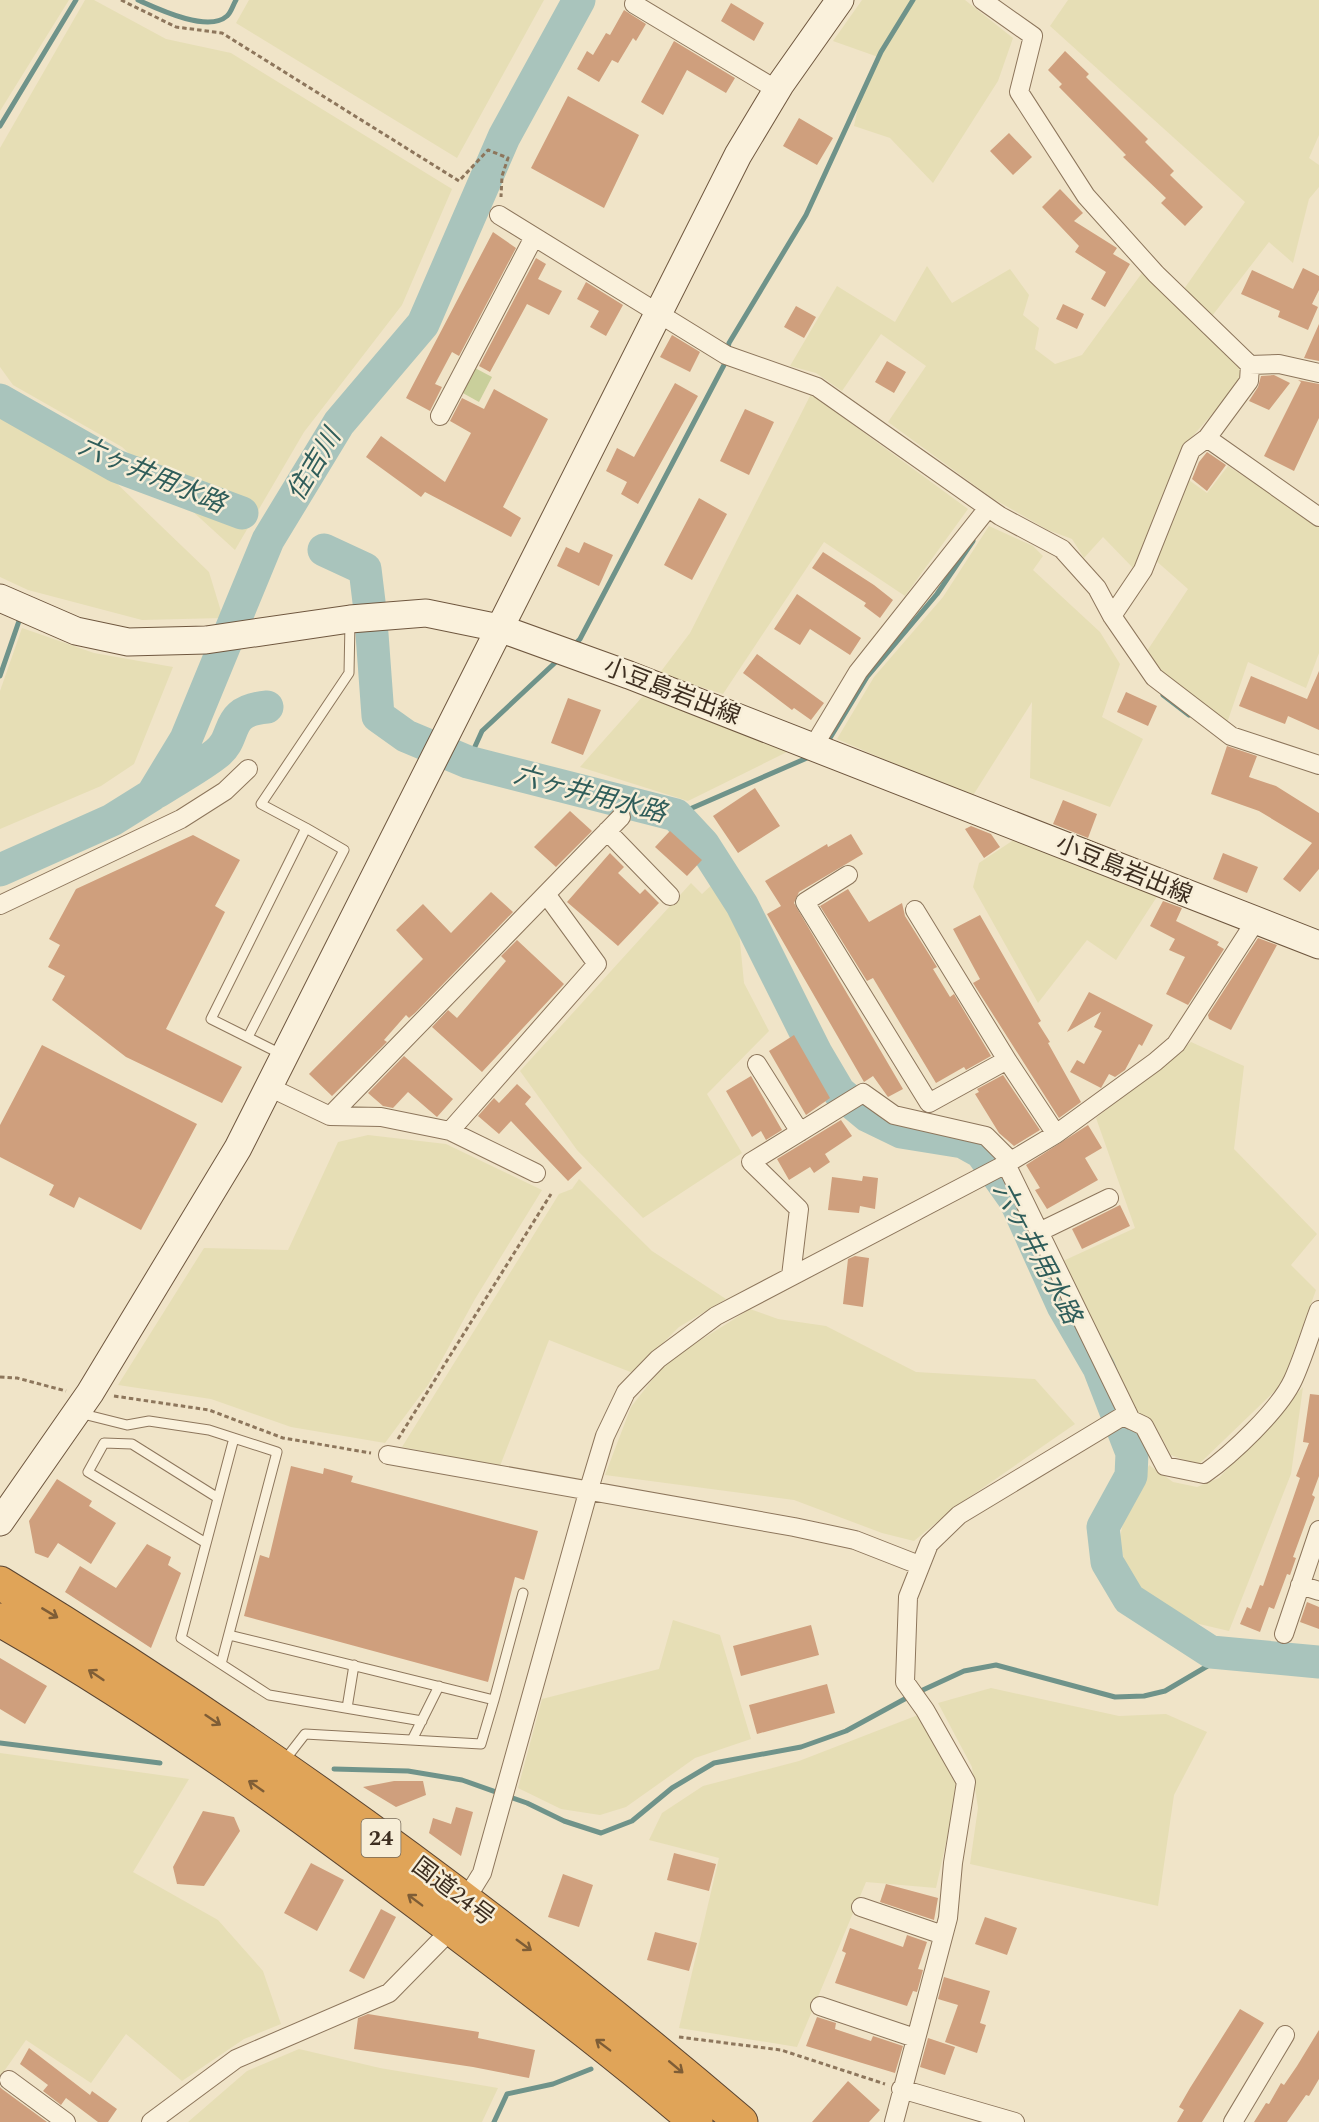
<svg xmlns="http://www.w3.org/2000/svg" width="1319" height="2122" font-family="Spectral,'Noto Sans JP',serif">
  <rect width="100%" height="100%" fill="#f0e4c8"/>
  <path fill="#e6deb5" d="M0 0H69L0 111Z
    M85 0H94L166 39 231 53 452 189 402 305 304 432 235 550 122 447 13 385 0 367V148Z
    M249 0H544L457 158 236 23Z
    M862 0H965L1013 38 998 81 933 183 890 138 854 126 862 89 881 58 833 41Z
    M1068 0H1319V135L1309 158 1319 165V187L1309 199 1293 263 1269 242 1212 316 1184 289 1245 202 1050 26Z
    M927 266 952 303 1010 269 1029 295 1023 315 1039 328 1035 349 1055 364 1082 355 1142 273 1239 362 1243 379 1184 446 1134 569 1103 537 1084 558 1072 539 1048 530 992 498 888 422 926 366 881 334 842 391 816 373 790 366 837 286 895 322Z
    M811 394 968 509 905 596 824 542 723 694 659 674 690 633Z
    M0 411 110 477 209 572 223 618 142 620 28 590 0 577Z
    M1228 466 1319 525V653L1306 688 1248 662 1227 723 1169 682 1147 651 1188 589 1154 559 1186 478 1207 493Z
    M989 526 1033 546 1043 556 1033 570 1100 632 1120 664 1102 717 1143 739 1110 807 1030 778 1032 702 972 797 837 739 874 677 943 597Z
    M22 628 94 653 173 667 134 764 101 786 0 829V691Z
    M643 696 789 751 688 801 580 767Z
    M1018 837 1160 892 1116 960 1087 940 1038 1003 973 887 979 863Z
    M717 880 737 911 744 983 769 1031 707 1094 742 1153 643 1218 577 1150 520 1071 691 883 702 894Z
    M1191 1042 1244 1066 1234 1149 1317 1234 1291 1265 1316 1290 1282 1384 1198 1465 1171 1455 1153 1422 1135 1415 1063 1261 1135 1228 1096 1118Z
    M368 1135 446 1144 542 1190 475 1299 428 1385 385 1443 291 1427 211 1399 118 1385 204 1248 288 1250 338 1142Z
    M579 1179 652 1251 726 1299 679 1327 633 1373 549 1340 500 1466 402 1447 559 1194 572 1189Z
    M750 1309 778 1319 826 1326 916 1372 1035 1379 1075 1424 955 1507 914 1541 882 1533 794 1500 605 1475 631 1407 666 1362Z
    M1303 1387 1291 1474 1229 1631 1195 1623 1143 1591 1127 1569 1119 1542 1123 1523 1149 1465 1173 1482 1197 1487 1219 1478Z
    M673 1620 720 1635 751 1739 695 1758 626 1807 600 1815 561 1809 518 1788 542 1699 659 1669Z
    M991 1688 1119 1716 1166 1714 1207 1732 1174 1795 1158 1906 970 1864 978 1808 972 1767 938 1703Z
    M918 1715 959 1783 936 1888 866 1882 797 2047 679 2028 719 1858 649 1840 662 1813 703 1786 799 1761Z
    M0 1753 189 1779 133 1872 218 1920 263 1971 281 2024 244 2039 182 2081 126 2034 91 2083 26 2040 0 2077Z
    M299 2049 380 2068 498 2088 482 2122H188L247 2071Z"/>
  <path fill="#c9cf9b" d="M475 368 492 377 479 402 461 392Z"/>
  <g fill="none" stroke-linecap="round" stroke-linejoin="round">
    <path stroke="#6f938a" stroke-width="5" d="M138 0C158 9 208 33 227 16 231 13 233 5 236 0
      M0 126 76 0
      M572 647 580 639 724 365 729 343 806 215 881 52 913 0
      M0 676 19 621
      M1163 695 1189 715
      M830 738 867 677 937 594 973 541
      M468 762 482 731 559 659
      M676 815 807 758
      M0 1743 160 1763
      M334 1769 408 1771 462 1780 527 1803 564 1821 601 1833 632 1821 672 1788 714 1763 801 1747 846 1731 912 1695 964 1671 996 1665 1115 1697 1144 1696 1165 1691 1211 1664V1652
      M494 2122 507 2094 553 2084 591 2069"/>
    <path stroke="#a9c4bc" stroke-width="33" d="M0 400 116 466 242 513
      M324 550 365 569 369 602
      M372 634 378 716 406 736 468 762 676 815 703 844 742 905 816 1053 839 1092 868 1116 901 1132 963 1142 981 1152 1015 1200 1063 1306 1099 1368 1132 1453 1131 1476 1103 1527 1107 1562 1129 1599 1211 1652 1319 1662
      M157 792C177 779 198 768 216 754 239 737 222 711 267 707
      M0 870 112 820 152 795 186 739 268 540 339 423 423 324 504 137 579 0"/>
  </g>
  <path fill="#cf9f7d" d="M731 3 764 23 754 41 721 21Z
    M624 10 646 24 636 41 633 38 618 63 612 60 599 82 577 69 587 51 593 55 606 33 610 35Z
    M674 41 735 78 726 93 687 70 663 115 641 102Z
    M1065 51 1089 74 1086 77 1148 139 1145 142 1174 171 1170 175 1203 207 1185 226 1161 203 1166 198 1123 157 1126 155 1059 87 1062 84 1048 70Z
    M568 96 639 135 604 208 531 168Z
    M799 118 833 138 817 165 783 146Z
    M1009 133 1032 157 1013 175 990 151Z
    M1060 189 1083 213 1074 221 1117 248 1113 254 1130 264 1105 307 1091 299 1106 272 1075 252 1079 246 1042 207Z
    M493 232 516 248 459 356 452 352 435 384 442 387 430 411 406 398Z
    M536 258 546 264 538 279 562 291 549 315 527 304 490 372 479 366Z
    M1303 268 1319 276V290L1312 304 1318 307 1308 330 1278 317 1280 311 1241 294 1252 270 1293 289Z
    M586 282 623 305 606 336 590 327 599 311 577 299Z
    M1063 304 1084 314 1077 329 1056 319Z
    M796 306 816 317 804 338 784 327Z
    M1319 324V361L1304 358Z
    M672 335 700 352 690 372 660 357Z
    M887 361 906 372 894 393 875 382Z
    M1274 375 1290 383 1269 410 1249 401 1258 387 1261 376Z
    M1298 380 1319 384V418L1294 471 1264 456 1301 382Z
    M675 383 698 396 638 504 621 494 627 482 606 471 617 448 634 457Z
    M494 389 548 419 503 507 521 518 511 537 425 492 421 497 366 457 381 436 445 482 471 433 450 421 462 398 484 409Z
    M745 409 774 422 749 475 720 461Z
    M1207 452 1226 465 1207 491 1192 479 1199 462Z
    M699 498 727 514 692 580 664 565Z
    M584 542 613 555 599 586 557 566 566 547 579 553Z
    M823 552 874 585 893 600 880 618 864 606 866 603 812 568Z
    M797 594 861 638 850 655 810 629 800 645 774 629Z
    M757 654 824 703 811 720 794 708 792 710 743 673Z
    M1319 671V730L1288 716 1285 724 1239 706 1251 676 1307 699Z
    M1126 692 1157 706 1148 726 1117 712Z
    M568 698 601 710 583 755 551 743Z
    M1227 746 1257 756 1249 777 1276 786 1319 813V869L1300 892 1283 879 1312 843 1259 811 1211 794Z
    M755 788 780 826 738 853 713 816Z
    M1063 800 1097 814 1088 838 1053 824Z
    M570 811 592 831 556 867 534 847Z
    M971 826 991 834 1000 847 984 858 965 829Z
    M670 831 702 860 687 876 655 847Z
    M851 834 863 854 799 892 794 903 903 1089 888 1097 873 1076 864 1082 767 914 781 906 765 881 827 844 828 847Z
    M193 835 240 860 215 906 225 912 166 1029 242 1067 222 1103 126 1057 52 1000 65 976 48 967 60 945 49 939 76 889Z
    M610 853 624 867 618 873 640 894 645 889 659 903 618 946 567 902Z
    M1223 853 1258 867 1247 893 1213 879Z
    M848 889 869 922 902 903 905 916 937 967 933 969 950 997 954 994 991 1056 966 1070 964 1067 936 1083 873 978 867 981 820 906Z
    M491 892 513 912 415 1013 409 1018 406 1015 384 1040 387 1042 332 1096 309 1074 423 959 396 930 423 904 451 933Z
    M1163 901 1182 908 1176 921 1219 942 1217 945 1224 949 1188 1005 1166 994 1185 957 1169 950 1175 939 1150 926Z
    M980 915 1041 1021 1038 1023 1050 1042 1048 1043 1081 1102 1059 1118 973 983 980 979 953 929Z
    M1258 938 1277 945 1231 1030 1209 1019 1208 1015Z
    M517 940 564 984 482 1072 432 1027 448 1010 457 1018 506 961 501 956Z
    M1089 992 1153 1025 1142 1046 1139 1044 1125 1070 1115 1077 1109 1074 1101 1088 1070 1072 1077 1060 1084 1064 1102 1031 1094 1027 1101 1012 1067 1032Z
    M794 1035 830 1098 806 1115 769 1051Z
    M42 1045 197 1124 141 1230 79 1197 74 1208 49 1195 54 1185 0 1157V1125Z
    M404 1056 453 1099 437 1117 408 1092 393 1108 383 1106 368 1093Z
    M1003 1075 1040 1130 1014 1146 999 1133 975 1094 979 1092 977 1089Z
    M751 1076 782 1130 766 1140 761 1131 752 1137 726 1091Z
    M517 1084 531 1097 525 1104 582 1168 568 1181 511 1121 499 1134 478 1116 494 1098 499 1103Z
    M841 1120 852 1136 825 1154 830 1162 814 1173 810 1167 789 1180 777 1159Z
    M1088 1125 1102 1148 1085 1158 1098 1180 1047 1209 1035 1190 1040 1188 1026 1165Z
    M863 1176 878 1178 875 1209 860 1206 859 1213 828 1210 832 1177 862 1181Z
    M1120 1205 1130 1226 1082 1249 1072 1229Z
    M855 1256 869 1258 863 1307 843 1304 848 1259Z
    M1310 1394 1319 1395V1476L1312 1495 1315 1497 1293 1557 1296 1558 1290 1575 1287 1574 1274 1609 1269 1607 1260 1632 1240 1624 1247 1607 1251 1609 1260 1585 1263 1586 1300 1478 1296 1476 1309 1443 1303 1442Z
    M291 1466 323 1474 324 1468 353 1476 351 1482 538 1531 524 1580 515 1577 488 1682 244 1616 260 1555 269 1558Z
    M57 1479 92 1501 89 1506 116 1523 91 1564 58 1543 48 1558 35 1553 29 1521Z
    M147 1544 171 1557 168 1565 181 1573 151 1648 65 1592 80 1566 116 1588Z
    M1307 1602 1319 1607V1629L1300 1622Z
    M811 1625 819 1655 741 1676 733 1646Z
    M0 1658 47 1686 25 1724 0 1709Z
    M827 1684 835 1713 757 1734 749 1705Z
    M394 1781H423L426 1795 396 1807 363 1787Z
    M456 1807 473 1812 461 1856 429 1833 433 1818 451 1824Z
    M203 1811 234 1817 240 1831 204 1886 177 1884 173 1867Z
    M674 1853 716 1864 709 1891 667 1880Z
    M311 1863 344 1880 317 1931 284 1913Z
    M563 1874 593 1885 579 1927 548 1917Z
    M886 1884 938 1898 934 1920 880 1902Z
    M381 1909 396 1917 364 1979 349 1971Z
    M985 1917 1017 1928 1007 1955 975 1944Z
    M850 1928 903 1947 907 1935 927 1942 918 1969 923 1970 917 1992 913 1991 907 2006 835 1983 846 1953 842 1951Z
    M655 1932 697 1943 689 1971 647 1960Z
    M944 1977 990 1991 980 2023 986 2025 977 2053 945 2042 958 2005 938 1999Z
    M1240 2009 1264 2023 1202 2122H1177L1184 2110 1179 2107 1190 2088Z
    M368 2014 479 2032 478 2038 535 2050 529 2078 473 2067 354 2049 358 2018Z
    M817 2017 836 2023 835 2029 871 2041 873 2036 903 2046 895 2073 806 2046Z
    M1319 2030V2079L1309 2096 1306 2095 1287 2122H1254L1266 2103 1269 2104 1281 2083 1284 2085 1297 2066Z
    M928 2038 955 2047 945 2075 920 2067Z
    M29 2048 90 2095 92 2091 117 2109 108 2122H98L66 2098 61 2105 43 2091 48 2085 20 2064Z
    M848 2081 880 2110 869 2122H812Z
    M0 2087 2 2089 47 2122H0Z"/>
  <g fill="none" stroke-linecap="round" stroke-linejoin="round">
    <defs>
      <path id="lane" d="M248 1037 344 850 306 828
        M283 1055 211 1019 306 828 261 804 349 673 350 622
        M79 1413 127 1425 149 1421 209 1430 277 1452 221 1664
        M234 1438 181 1638 269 1695 422 1721
        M206 1543 88 1472 104 1443 132 1444 218 1498
        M229 1635 494 1700 523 1593
        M347 1708 354 1665
        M413 1738 439 1686
        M284 1761 305 1734 481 1744 494 1700"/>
      <path id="street" d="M982 0 1033 36 1019 92 1086 196 1156 274 1250 365 1249 381 1207 438 1319 517
        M634 4 777 90
        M499 215 726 355 817 387 1000 516 1062 549 1097 588 1112 616 1154 677 1231 736 1319 765
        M1250 365 1279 364 1319 373
        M440 416 534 237
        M1112 616 1143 570 1191 450 1207 438
        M813 747 858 672 988 508
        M607 831 670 896
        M848 875 805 902 929 1103 1007 1060 1056 1134
        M0 905 181 819 225 791 248 769
        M915 910 1007 1060
        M757 1064 800 1132
        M269 1087 330 1116 381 1117 450 1131 536 1173
        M330 1116 621 817
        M450 1131 597 964 546 894
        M1006 1164 1131 1420
        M1039 1232 1109 1198
        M791 1276 799 1209 751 1162 863 1093 894 1115 986 1136 1011 1161
        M388 1455 794 1527 855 1540 919 1565
        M1300 1585 1319 1591
        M1284 1634 1319 1530
        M861 1907 943 1935
        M820 2006 915 2038
        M9 2080 66 2122
        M901 2089 1015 2122
        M151 2122 236 2059 389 1993 440 1941 482 1873 589 1489 605 1436 626 1392 658 1359 716 1316 1006 1164 1056 1134 1155 1062 1176 1044 1255 922
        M894 2122 948 1918 953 1863 966 1782 925 1710 905 1682 908 1597 929 1544 959 1515 1123 1416 1144 1426 1165 1466 1204 1474C1231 1455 1279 1410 1293 1380 1303 1358 1310 1334 1319 1310
        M1233 2122 1285 2035"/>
      <path id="secondary" d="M0 598 76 631 128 642 206 640 350 619 426 613 499 628 629 675 1319 945
        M0 1522 90 1393 238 1148 738 155 780 85 840 0"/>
      <path id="highway" d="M0 1583C261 1742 509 1924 741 2122
        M0 1620C157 1709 304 1817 448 1926 532 1990 616 2053 696 2122"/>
    </defs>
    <use href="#lane" stroke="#8d765c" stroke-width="11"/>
    <use href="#street" stroke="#8d765c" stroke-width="20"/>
    <use href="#secondary" stroke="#6f573f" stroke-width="29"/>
    <use href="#highway" stroke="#5b4430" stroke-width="35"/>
    <path stroke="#8d765c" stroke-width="3" stroke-dasharray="4.5 3" stroke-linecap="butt" d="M121 0 176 27 222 33 459 181 488 150 508 158 502 176 501 197
      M0 1377 17 1378 66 1391
      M114 1396 209 1410 283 1438 371 1453
      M398 1439 551 1194
      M679 2037 781 2050 885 2084"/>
    <use href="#lane" stroke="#faf1dc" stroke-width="9"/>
    <use href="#street" stroke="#faf1dc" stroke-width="18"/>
    <use href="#secondary" stroke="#faf1dc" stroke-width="27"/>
    <use href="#highway" stroke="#e0a458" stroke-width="33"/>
  </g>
  <defs><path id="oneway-shaft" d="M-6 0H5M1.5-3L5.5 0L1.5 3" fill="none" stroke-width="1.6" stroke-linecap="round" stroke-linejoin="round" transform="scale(1.5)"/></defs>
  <g stroke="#7e5d36">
    <use href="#oneway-shaft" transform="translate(50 1613) rotate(31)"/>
    <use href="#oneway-shaft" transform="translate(96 1675) rotate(-146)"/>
    <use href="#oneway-shaft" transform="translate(213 1720) rotate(34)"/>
    <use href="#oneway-shaft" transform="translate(256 1786) rotate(-145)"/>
    <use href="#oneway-shaft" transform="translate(415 1900) rotate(-143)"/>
    <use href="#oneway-shaft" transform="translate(524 1945) rotate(36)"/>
    <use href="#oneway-shaft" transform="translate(603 2045) rotate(-143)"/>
    <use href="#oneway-shaft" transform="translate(676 2067) rotate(40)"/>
  </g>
  <g text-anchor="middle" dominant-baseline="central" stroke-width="5" stroke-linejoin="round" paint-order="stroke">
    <rect fill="#f7eed8" stroke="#756857" stroke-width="1.5" x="361.5" y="1819" width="39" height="38" rx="4.5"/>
    <g font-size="22" font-weight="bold" fill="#3d2e20">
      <text x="381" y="1838">24</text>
    </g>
    <g font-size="24" fill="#3d2e20" stroke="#f7eed8">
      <text transform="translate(672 692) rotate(21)">小豆島岩出線</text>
      <text transform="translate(1124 870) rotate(22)">小豆島岩出線</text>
      <text transform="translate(453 1892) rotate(37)">国道24号</text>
    </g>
    <g font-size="26" font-style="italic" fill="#2f5d5a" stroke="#f7eed8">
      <text transform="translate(314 465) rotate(-59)">住吉川</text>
      <text transform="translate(152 475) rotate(23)">六ヶ井用水路</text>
      <text transform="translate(590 794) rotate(15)">六ヶ井用水路</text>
      <text transform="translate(1037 1253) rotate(62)">六ヶ井用水路</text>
    </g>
  </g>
</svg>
